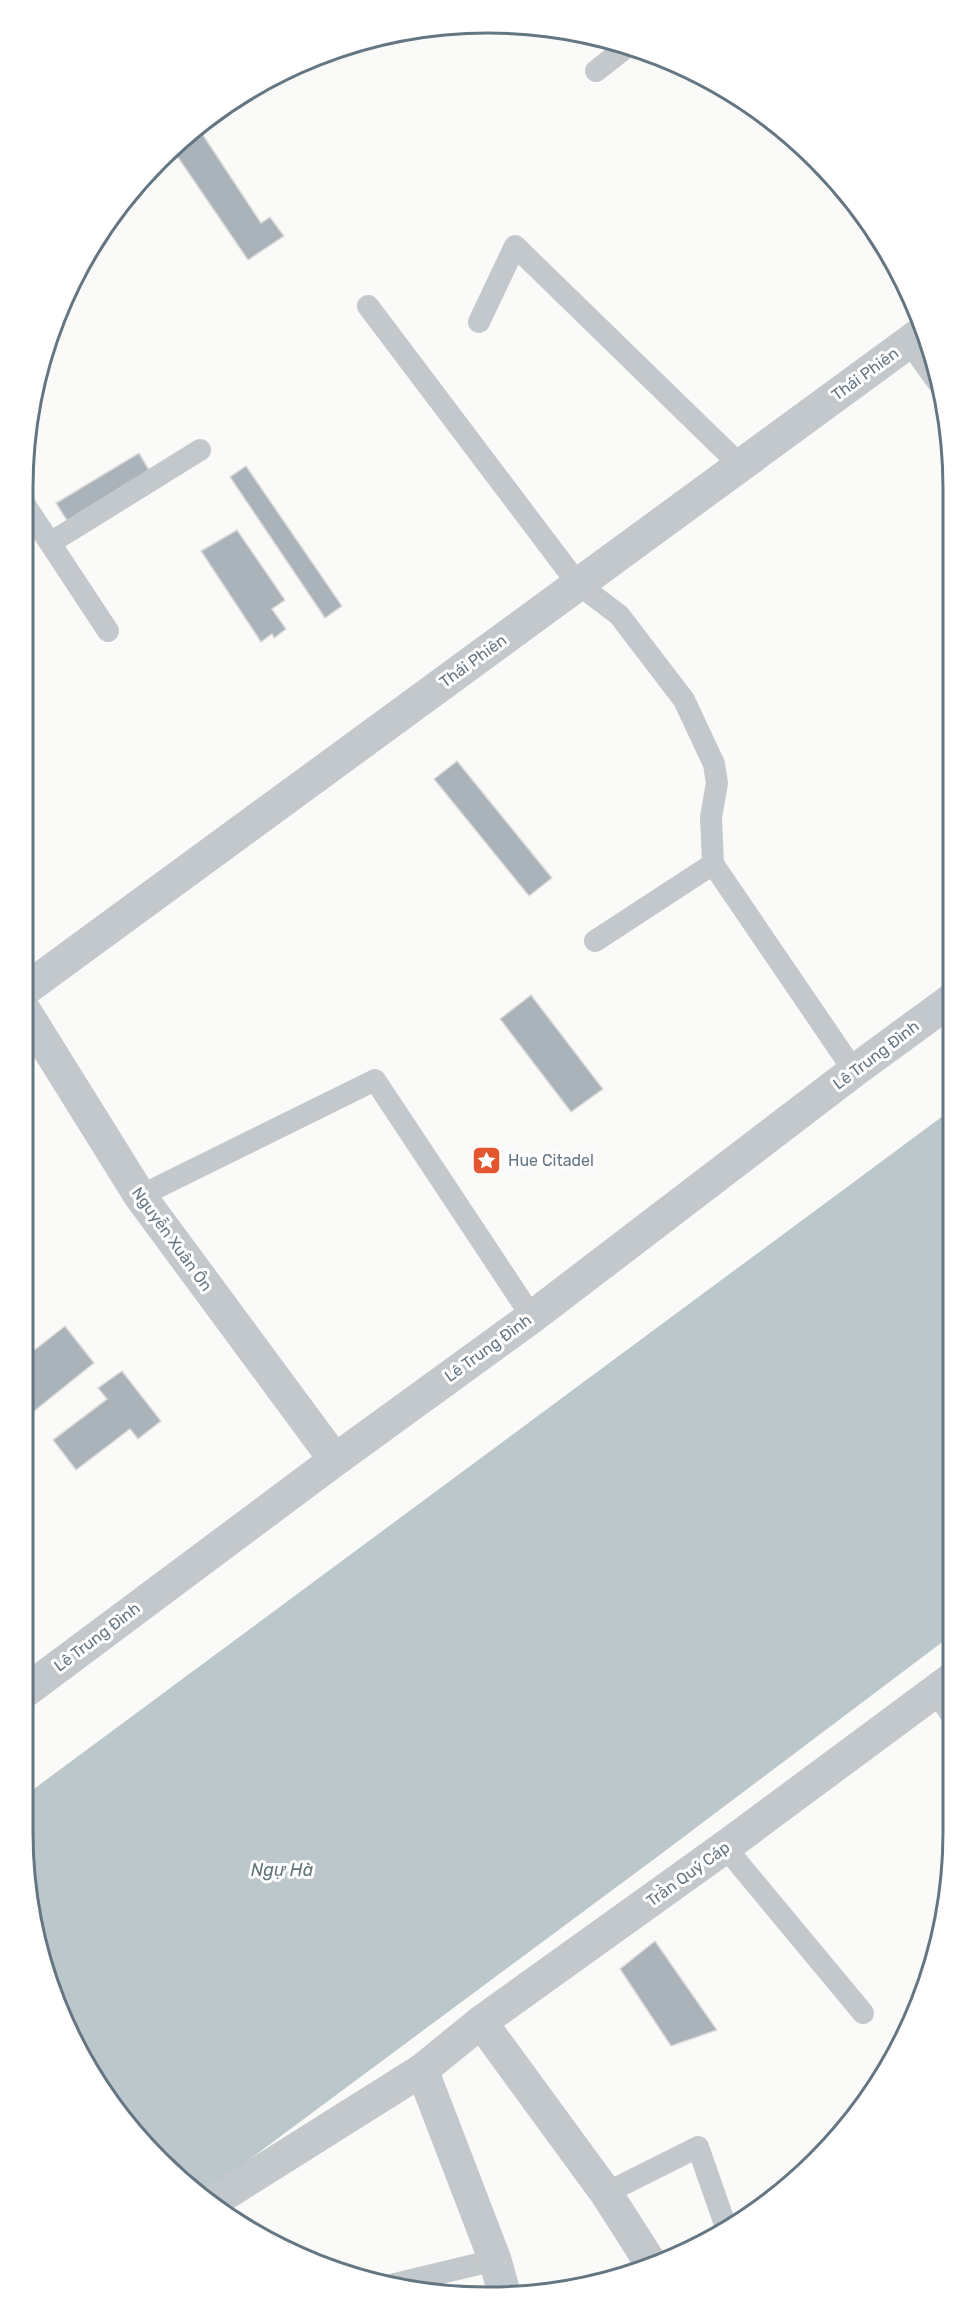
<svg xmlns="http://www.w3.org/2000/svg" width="976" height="2320" font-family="Rubik,sans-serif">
  <rect width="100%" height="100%" fill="#fafaf8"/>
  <path fill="#bbc7cb" d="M951 1110 953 1634 665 1851 204 2193 138 2139 85 2064 47 1982 23 1832V1797Z"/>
  <path fill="#aab3b9" stroke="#dcdcda" stroke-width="1.5" d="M203 135 261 223 270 217 284 236 248 260 175 153Z
    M139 453 159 487 77 537 56 503Z
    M246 466 342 606 325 618 230 477Z
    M237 530 285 600 272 609 286 629 274 638 272 634 261 642 201 551Z
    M457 761 552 878 529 896 434 779Z
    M531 995 603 1089 571 1112 500 1019Z
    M65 1326 94 1363 33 1412 23 1398V1359Z
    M122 1371 161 1421 138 1439 130 1429 76 1470 53 1440 107 1399 98 1388Z
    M655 1941 717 2030 671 2046 620 1969Z"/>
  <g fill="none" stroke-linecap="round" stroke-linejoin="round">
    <path stroke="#c3c8cc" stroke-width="22" d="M596 71 629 45
      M368 306 578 584 619 615 684 700 714 764 717 783 711 817 713 864 854 1071
      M479 322 515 246 741 466
      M909 342 937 381
      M23 502 108 631
      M50 543 200 450
      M595 941 713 864
      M140 1196 375 1080 532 1317
      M935 1691 953 1717
      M725 1847 863 2013
      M606 2193 698 2147 727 2230
      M395 2284 495 2260"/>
    <path stroke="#c3c8cc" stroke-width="33" d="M23 991 924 331
      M23 1008 140 1196 335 1460
      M23 1693 335 1460 532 1317 854 1071 951 1000
      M481 2022 606 2193 650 2262
      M422 2070 495 2260 505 2296
      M214 2201 422 2070 481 2022 725 1847 953 1678"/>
  </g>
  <defs>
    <symbol id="sight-square" viewBox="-11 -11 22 22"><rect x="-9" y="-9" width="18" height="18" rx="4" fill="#e4572e" stroke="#fff"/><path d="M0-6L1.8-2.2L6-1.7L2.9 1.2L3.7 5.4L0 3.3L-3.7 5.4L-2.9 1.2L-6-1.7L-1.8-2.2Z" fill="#fff"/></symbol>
  </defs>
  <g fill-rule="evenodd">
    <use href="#sight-square" x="470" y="1144" width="33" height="33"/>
  </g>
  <g text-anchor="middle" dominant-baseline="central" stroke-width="6" stroke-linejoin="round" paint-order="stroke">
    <g font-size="16" fill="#657683" stroke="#fff">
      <text transform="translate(865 374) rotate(-36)">Thái Phiên</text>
      <text transform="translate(473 661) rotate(-36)">Thái Phiên</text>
      <text transform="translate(876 1055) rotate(-37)">Lê Trung Đình</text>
      <text transform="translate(172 1239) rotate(54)">Nguyễn Xuân Ôn</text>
      <text transform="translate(488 1348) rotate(-36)">Lê Trung Đình</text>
      <text transform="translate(97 1637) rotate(-37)">Lê Trung Đình</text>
      <text transform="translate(688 1874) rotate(-36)">Trần Quý Cáp</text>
    </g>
    <g font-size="16" fill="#657683" stroke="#fff" text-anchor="start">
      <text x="508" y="1160">Hue Citadel</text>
    </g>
    <g font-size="18" font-style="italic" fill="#60757c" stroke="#fff">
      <text x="282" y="1870">Ngự Hà</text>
    </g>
  </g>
  <path d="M0 0H976V2320H0ZM488 33H488A455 455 0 0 1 943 488V1832A455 455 0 0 1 488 2287H488A455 455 0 0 1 33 1832V488A455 455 0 0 1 488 33Z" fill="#fff" fill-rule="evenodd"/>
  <path fill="none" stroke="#657683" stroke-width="3" d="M488 33H488A455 455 0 0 1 943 488V1832A455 455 0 0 1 488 2287H488A455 455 0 0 1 33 1832V488A455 455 0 0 1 488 33Z"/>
</svg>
